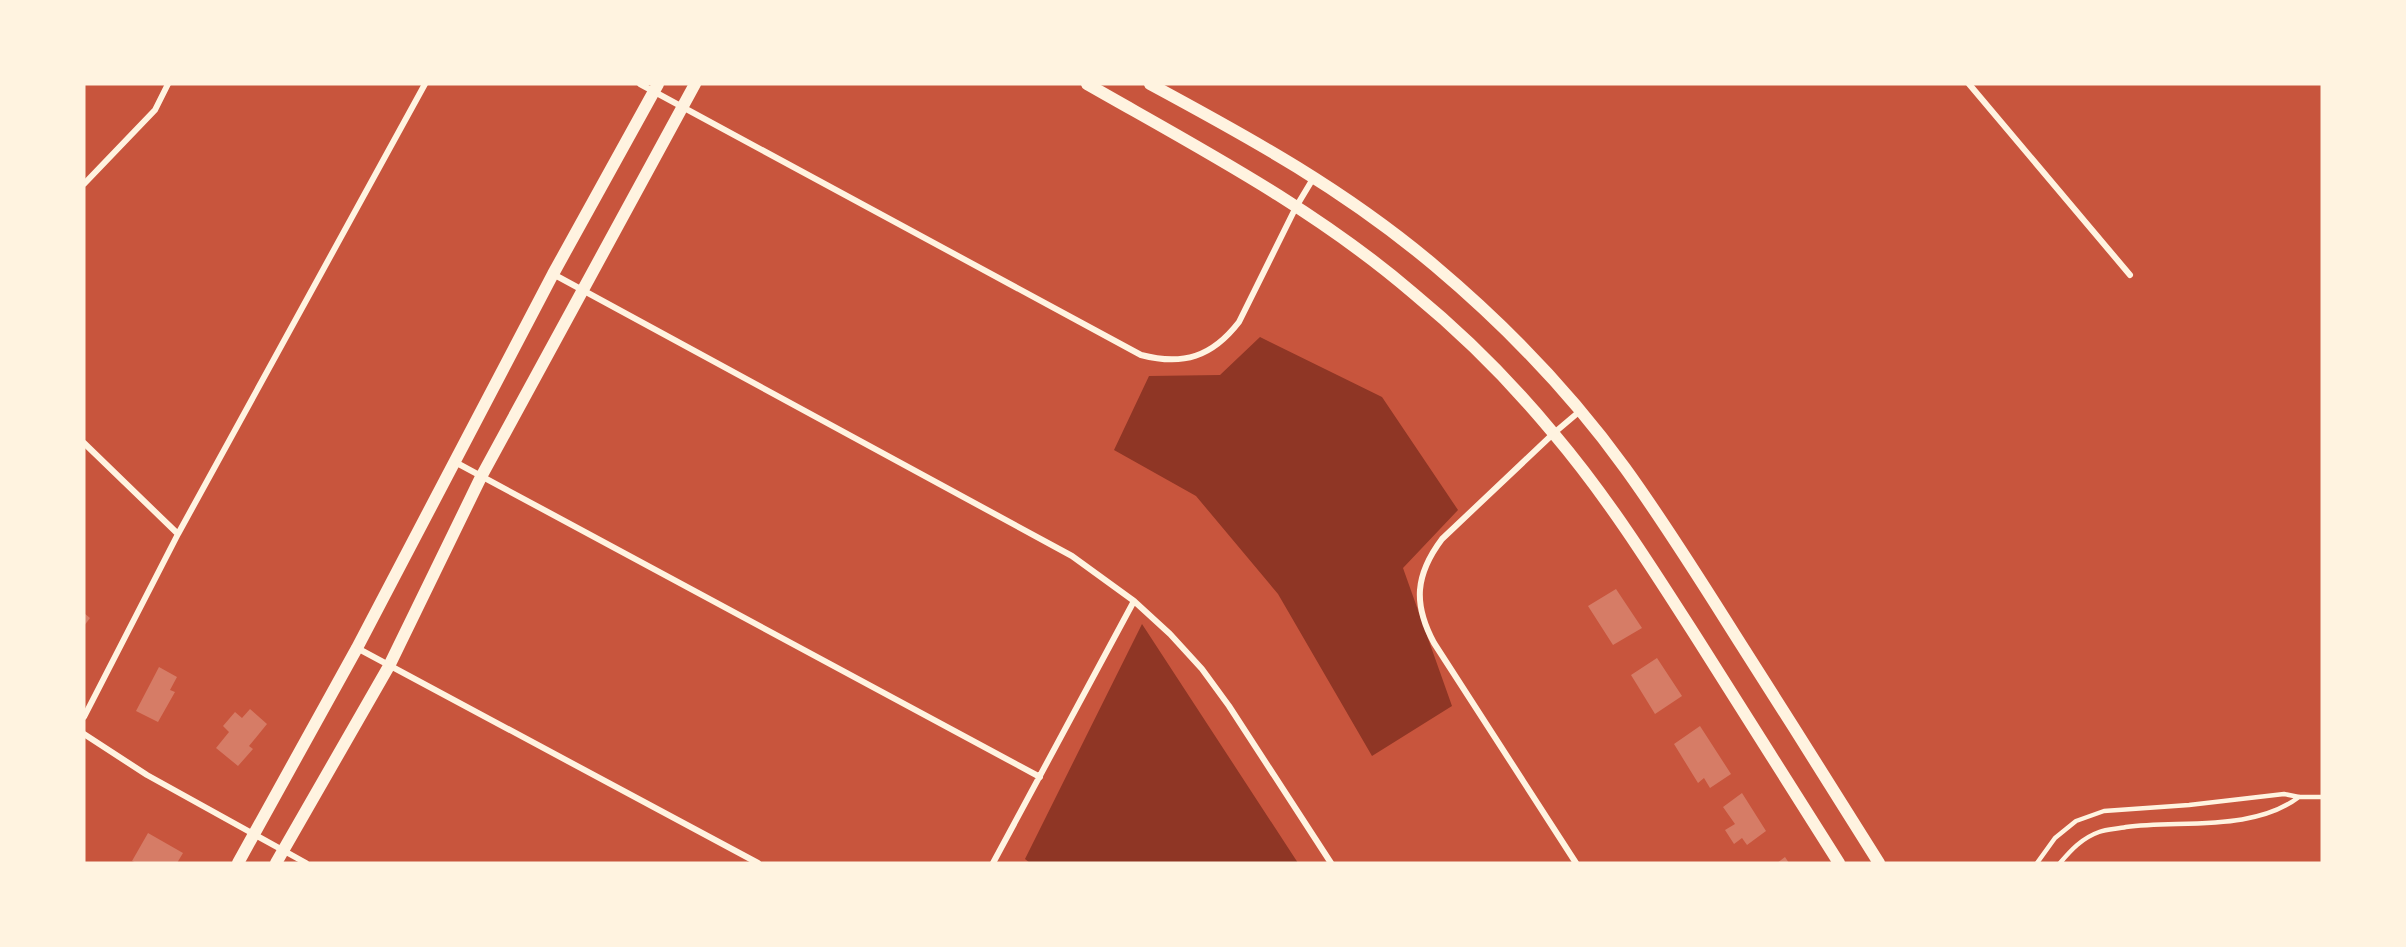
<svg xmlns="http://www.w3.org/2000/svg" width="2406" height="947" font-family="Spectral,serif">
  <rect width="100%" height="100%" fill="#c8553d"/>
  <path fill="#8f3625" d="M1260 337 1382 397 1458 510 1403 568 1452 706 1372 756 1278 594 1196 496 1114 450 1149 376 1220 375Z
    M1142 624 1298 863H1030L1025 859Z"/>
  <path fill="#d67c66" d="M1616 589 1642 628 1613 645 1588 606Z
    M84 613 90 618 84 626Z
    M1657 658 1682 696 1655 714 1631 675Z
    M159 667 177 677 170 690 175 692 158 722 136 711Z
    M250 709 267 724 249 746 253 749 238 766 216 748 229 732 223 726 235 712 242 718Z
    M1700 726 1731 774 1710 788 1704 778 1698 783 1674 744Z
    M1742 793 1766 831 1747 845 1742 838 1734 844 1725 830 1735 824 1723 807Z
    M148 833 183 853 177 863H137L132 861Z
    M1785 857 1789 863H1777Z"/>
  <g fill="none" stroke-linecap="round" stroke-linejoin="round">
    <path stroke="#fff3e0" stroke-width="4.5" d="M2037 863 2055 838 2076 821 2104 811 2189 805 2284 794 2299 797H2322
      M2060 863C2071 850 2082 838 2099 832 2107 829 2117 829 2126 827 2181 820 2253 832 2299 797"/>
    <path stroke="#fff3e0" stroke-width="6" d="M640 84 1141 355C1183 366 1212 357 1239 322L1296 207 1314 177
      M1969 84 2130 275
      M84 184 155 110 168 84
      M553 274 1072 556 1134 601 1170 634 1202 669 1229 706 1331 863
      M84 443 178 534
      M455 462 1040 777
      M357 648 758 863
      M84 717 178 534 425 84
      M84 734 147 775 306 863
      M993 863 1134 601
      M1576 863 1434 643C1413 604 1415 575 1442 539L1554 433 1580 411"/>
    <path stroke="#fff3e0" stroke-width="12" d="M1087 84C1199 148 1314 208 1413 293 1464 335 1512 383 1554 434 1609 499 1654 571 1700 643 1746 716 1793 790 1839 863
      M1150 84C1252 139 1345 190 1435 266 1505 325 1571 393 1625 468 1667 526 1704 586 1742 646 1788 718 1834 791 1879 863
      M238 863 357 648 553 274 658 84
      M276 863 389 666 481 477 695 84"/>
  </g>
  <rect width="2406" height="947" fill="none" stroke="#fff3e0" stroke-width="171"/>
</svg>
